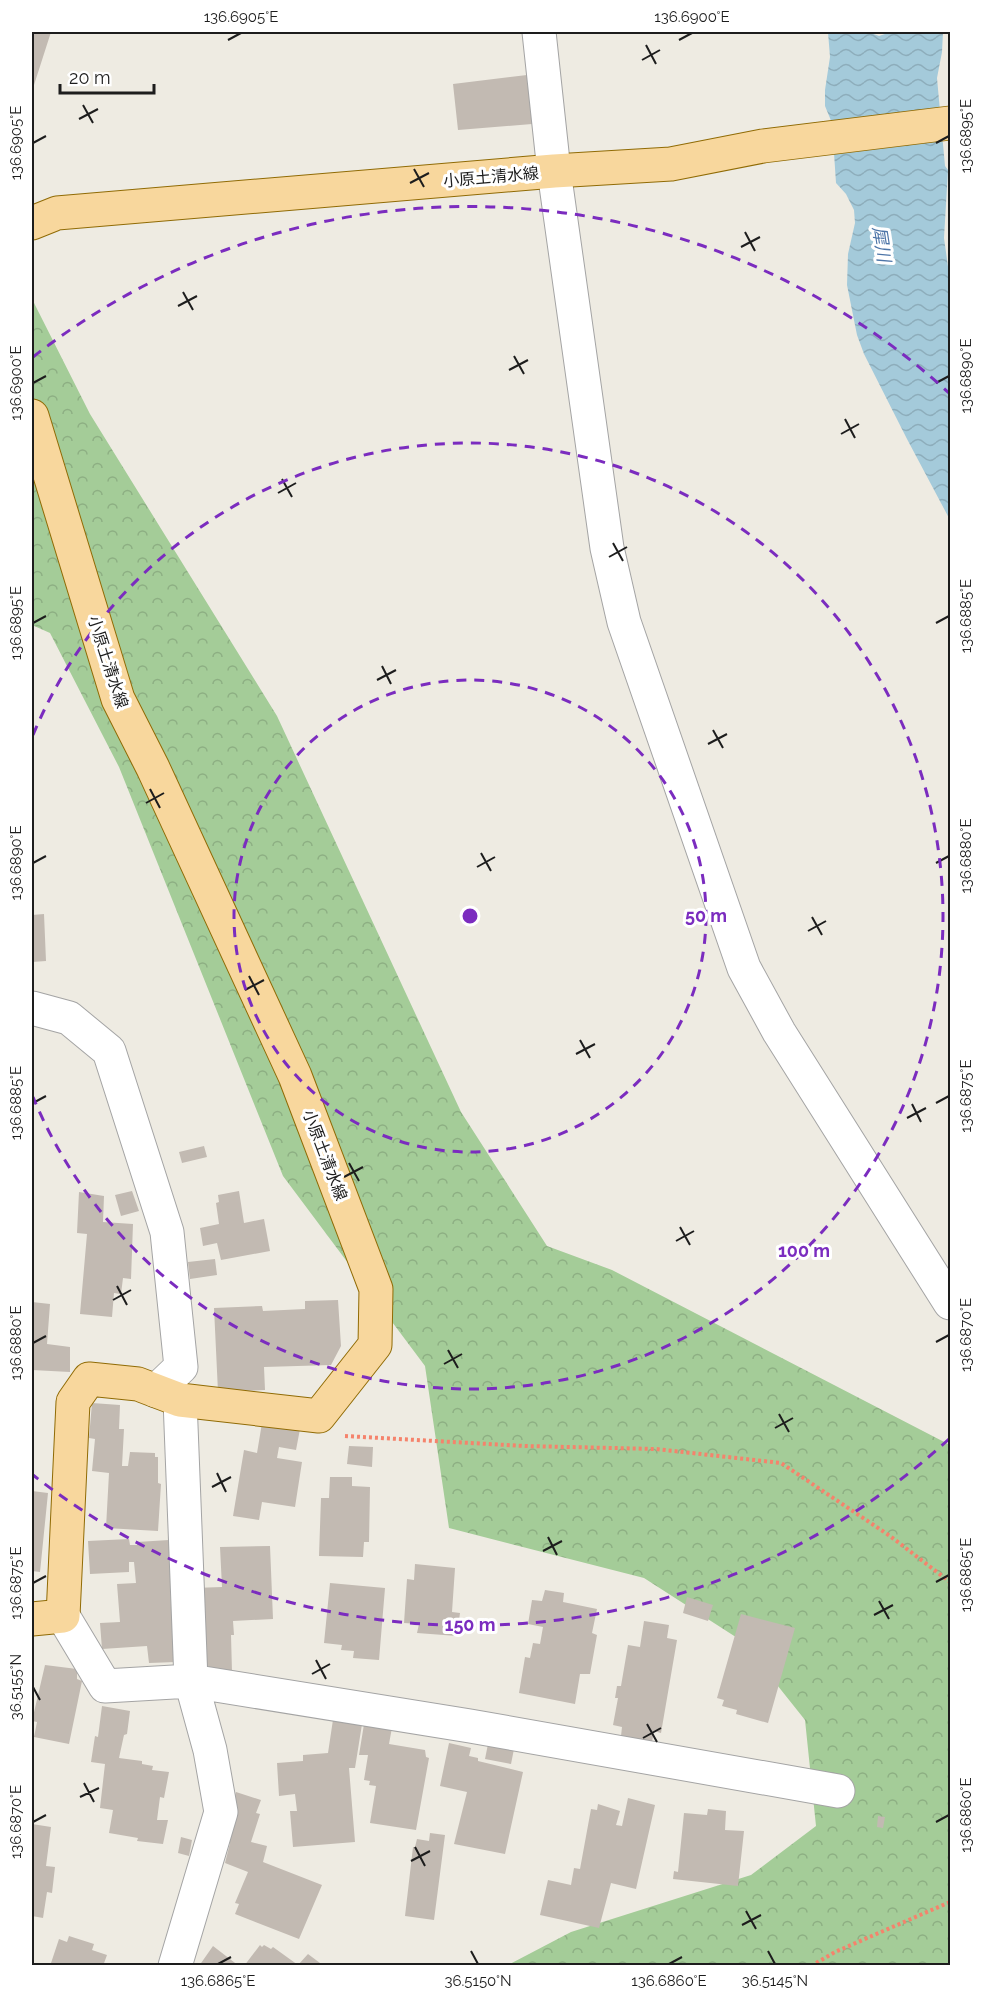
<svg xmlns="http://www.w3.org/2000/svg" width="982" height="1997" font-family="Raleway,'Noto Sans JP',sans-serif">
  <defs>
    <pattern id="forest-crowns" width="20" height="18" patternUnits="userSpaceOnUse" patternTransform="scale(1.5)"><rect width="20" height="18" fill="#a4cc98"/><path d="M2 6a3 3 0 1 1 6 0M12 15a3 3 0 1 1 6 0" fill="none" stroke="#8daf83"/></pattern>
    <pattern id="water-waves" width="16" height="10" patternUnits="userSpaceOnUse" patternTransform="scale(1.5)"><rect width="16" height="10" fill="#a4cada"/><path d="M0 5q4-4 8 0t8 0" fill="none" stroke="#8dadbb"/></pattern>
  </defs>
  <rect width="100%" height="100%" fill="#eeebe2"/>
  <path fill="url(#forest-crowns)" d="M32 299 90 414 277 716 461 1112 547 1246 612 1270 950 1445V1965H508L571 1932 751 1875 816 1826 805 1720 742 1641 644 1578 449 1528 425 1366 283 1176 119 767 50 633 32 625Z"/>
  <path fill="url(#water-waves)" d="M828 32H868L879 36 891 32H943L942 52 937 78 945 166 948 170 944 238 950 281V520L907 439 864 354 857 335 847 285 848 254 855 223 854 210 846 194 836 183 832 123 825 106V90L830 57Z"/>
  <path fill="#c2bab2" d="M32 32H51L34 85 32 84Z
    M527 75 532 124 458 130 453 84Z
    M44 914 46 961 32 962V915Z
    M204 1146 207 1157 182 1163 179 1152Z
    M132 1191 139 1211 121 1216 115 1195Z
    M239 1191 244 1223 264 1219 270 1251 221 1260 217 1243 203 1246 200 1228 219 1224 216 1203 219 1202 218 1195Z
    M79 1192 104 1196 103 1222 133 1224 131 1279 123 1278 121 1294 114 1293 112 1317 80 1314 87 1234 77 1233Z
    M215 1259 217 1275 190 1279 188 1262Z
    M338 1300 341 1346 331 1365 264 1367 265 1390 218 1392 214 1308 262 1306 263 1311 305 1309V1301Z
    M32 1302 50 1304 47 1344 70 1347V1372L32 1370Z
    M92 1403 120 1405 119 1429H124L122 1466H128L130 1452 155 1453V1457H158V1483L161 1484 158 1531 106 1528 109 1473 92 1471 95 1439 89 1438Z
    M262 1423 300 1429 296 1450 279 1447 277 1458 302 1462 295 1507 262 1502 259 1520 233 1516 244 1450 257 1453Z
    M349 1446 373 1447 372 1467 347 1464Z
    M330 1477H352V1486L370 1487 369 1542H364L363 1557 319 1556 321 1498H329Z
    M32 1491 48 1493 40 1572 32 1571Z
    M129 1539 130 1545H137V1542L169 1540 171 1608 176 1662 149 1663 147 1646 102 1649 100 1623 120 1622 117 1584 136 1583 134 1562H129V1572L90 1574 88 1541Z
    M270 1546 273 1619 233 1621 234 1635H231L232 1672 197 1673 194 1588 222 1587 220 1547Z
    M415 1564 455 1568 452 1612 460 1613 457 1636 417 1633 419 1624 404 1623 407 1579 414 1580Z
    M330 1583 385 1588 379 1660 353 1658 354 1651 341 1650 342 1645 324 1643Z
    M545 1590 564 1593 563 1602 597 1609 592 1633 597 1635 590 1674H580L575 1704 519 1693 525 1657 530 1658 533 1643 540 1644 543 1627 528 1624 532 1600 542 1601Z
    M687 1597 713 1605 708 1621 683 1613Z
    M741 1614 795 1628 768 1723 736 1714 737 1710 722 1706 724 1700 717 1698Z
    M644 1621 669 1625 667 1638 677 1640 661 1733 654 1731 652 1742 621 1736 622 1727 613 1725 618 1698H615L617 1686H621L628 1645 640 1647Z
    M45 1665 77 1669V1679L82 1681 69 1744 34 1737 37 1722 32 1721Z
    M102 1706 130 1711 127 1734 124 1735 119 1758 142 1761V1764L153 1766 152 1770 169 1772 164 1798 160 1797 157 1820H168L163 1844 137 1841 138 1838 109 1833 113 1810 100 1808 105 1764 91 1762 95 1736 98 1737Z
    M334 1713 363 1718 355 1768H349L355 1842 293 1847 290 1811H297L295 1794 279 1796 277 1763 303 1761V1755L328 1753Z
    M365 1718 393 1722 389 1744 425 1750 426 1757 429 1758 416 1830 370 1823 376 1786 369 1785 370 1781 364 1780 368 1755H359Z
    M449 1743 471 1748 469 1756 478 1758V1761L523 1772 505 1854 454 1844 467 1792 440 1786Z
    M488 1744 514 1749 511 1764 485 1759Z
    M236 1792 261 1800 256 1813 260 1814 251 1842 267 1846 263 1862 322 1885 299 1939 235 1914 239 1904 235 1903 248 1872 225 1863 230 1843 226 1841 229 1819Z
    M628 1798 655 1805 636 1889 611 1883 599 1928 540 1915 548 1880 571 1885 574 1868 580 1869 591 1809 597 1810 598 1804 620 1811 616 1825 622 1826Z
    M708 1809 726 1811 725 1830 744 1831 738 1886 673 1879 674 1871 678 1872 684 1813 707 1815Z
    M878 1816 885 1817 883 1828 877 1827Z
    M32 1824 51 1827 46 1866 55 1867 52 1893 47 1892 43 1918 32 1916Z
    M430 1833 445 1835 434 1920 405 1916 413 1847H415L417 1839 429 1841Z
    M181 1837 192 1840 189 1856 178 1853Z
    M69 1936 94 1944 92 1950 107 1955 103 1966H50L59 1939 67 1942Z
    M260 1945 262 1947 264 1945 271 1949 273 1947 298 1965 308 1954 324 1966H244Z
    M213 1946 239 1966H199Z"/>
  <g fill="none" stroke-linecap="round" stroke-linejoin="round">
    <defs>
      <path id="minor" d="M539 32 554 171 607 548 624 622 744 968 779 1032 950 1303
        M32 1008 69 1018 109 1051 167 1232 181 1367 156 1391
        M63 1616 105 1686 191 1681 470 1726 838 1791
        M175 1966 221 1812 210 1750 191 1681 180 1400"/>
      <path id="major" d="M32 223 57 213 554 171 671 164 763 146 950 123
        M32 416 118 699 153 768 295 1076 376 1289 375 1345 319 1416 180 1400 138 1384 89 1379 73 1402 63 1616 32 1619"/>
    </defs>
    <use href="#minor" stroke="#a4a4a4" stroke-width="35"/>
    <use href="#major" stroke="#906b05" stroke-width="35"/>
    <path stroke="#f5836c" stroke-width="4" stroke-dasharray="3 3" stroke-linecap="butt" d="M345 1436 525 1446 656 1449 781 1463 890 1536 950 1582
      M811 1966 835 1952 950 1902"/>
    <use href="#minor" stroke="#fff" stroke-width="33"/>
    <use href="#major" stroke="#f8d79d" stroke-width="33"/>
  </g>
  <path fill="none" stroke="#1d1d1d" stroke-width="2" d="M228 40 241 33M679 40 692 33M646 45 656 64M642 60 660 50M83 105 93 123M79 119 98 109M33 143 46 136M936 143 949 136M414 169 424 187M410 183 429 173M745 232 755 251M741 247 760 237M183 292 193 310M178 306 197 296M514 356 524 374M509 370 528 360M33 383 46 376M936 383 949 376M845 419 855 438M841 434 859 424M282 479 292 497M278 493 296 483M613 543 623 561M609 557 627 547M33 623 46 616M936 623 949 616M382 666 391 684M377 680 396 670M713 730 723 748M708 744 727 734M150 789 160 808M146 803 164 793M481 853 491 871M33 863 46 856M936 863 949 856M477 867 495 857M812 917 822 935M808 931 826 921M249 976 259 995M245 990 264 980M580 1040 590 1058M576 1054 595 1044M33 1103 46 1096M936 1103 949 1096M912 1104 921 1122M907 1118 926 1108M349 1163 359 1181M344 1177 363 1167M680 1227 690 1245M676 1241 694 1231M117 1286 127 1305M113 1300 131 1290M936 1342 949 1335M33 1343 46 1336M448 1350 458 1368M444 1364 462 1354M779 1414 789 1432M775 1428 793 1418M217 1473 226 1492M212 1487 231 1477M548 1537 557 1555M543 1551 562 1541M936 1582 949 1575M33 1583 46 1576M879 1601 889 1619M874 1615 893 1605M316 1660 326 1679M312 1674 330 1664M33 1687 40 1700M647 1724 657 1742M643 1738 661 1728M84 1783 94 1802M80 1797 99 1788M33 1822 46 1815M936 1822 949 1815M415 1847 425 1866M411 1861 430 1851M746 1911 756 1929M742 1925 761 1915M471 1951 478 1964M768 1951 775 1964M218 1964 231 1957M669 1964 682 1957"/>
  <g fill="none" stroke="#7b2cbf" stroke-width="3" stroke-dasharray="10 8">
    <circle cx="470" cy="916" r="236"/>
    <path d="M33 735A473 473 0 1 1 33 1097"/>
    <path d="M949 1439A709 709 0 0 1 33 1475M33 357A709 709 0 0 1 949 393"/>
  </g>
  <g text-anchor="middle" dominant-baseline="central" stroke-width="6" stroke-linejoin="round" paint-order="stroke">
    <g font-size="16" fill="#1d1d1d" stroke="#fff">
      <text transform="translate(491 177) rotate(-5)">小原土清水線</text>
      <text transform="translate(108 662) rotate(72)">小原土清水線</text>
      <text transform="translate(325 1155) rotate(69)">小原土清水線</text>
    </g>
    <g font-size="18" font-style="italic" fill="#4d75a8" stroke="#fff">
      <text transform="translate(882 244) rotate(81)">犀川</text>
    </g>
  </g>
  <circle cx="470" cy="916" r="9" fill="#7b2cbf" stroke="#fff" stroke-width="3"/>
  <g font-size="18" text-anchor="middle" font-weight="bold" fill="#7b2cbf" stroke="#fff" stroke-width="6" stroke-linejoin="round" paint-order="stroke">
    <text x="706" y="922">50 m</text>
    <text x="804" y="1257">100 m</text>
    <text x="470" y="1631">150 m</text>
  </g>
  <rect width="982" height="1997" fill="none" stroke="#ffffff" stroke-width="66"/>
  <path d="M60 84v9h94v-9" fill="none" stroke="#1d1d1d" stroke-width="3"/>
  <text x="69" y="84" font-size="18" fill="#1d1d1d" stroke="#ffffff" stroke-width="4.5" paint-order="stroke">20 m</text>
  <rect x="33" y="33" width="916" height="1931" fill="none" stroke="#1d1d1d" stroke-width="2"/>
  <g font-size="15" text-anchor="middle" fill="#1d1d1d">
    <text x="241" y="22">136.6905°E</text>
    <text x="692" y="22">136.6900°E</text>
    <text transform="translate(966 136) rotate(-90)" y="5">136.6895°E</text>
    <text transform="translate(16 143) rotate(-90)" y="5">136.6905°E</text>
    <text transform="translate(966 376) rotate(-90)" y="5">136.6890°E</text>
    <text transform="translate(16 383) rotate(-90)" y="5">136.6900°E</text>
    <text transform="translate(966 616) rotate(-90)" y="5">136.6885°E</text>
    <text transform="translate(16 623) rotate(-90)" y="5">136.6895°E</text>
    <text transform="translate(966 856) rotate(-90)" y="5">136.6880°E</text>
    <text transform="translate(16 863) rotate(-90)" y="5">136.6890°E</text>
    <text transform="translate(966 1096) rotate(-90)" y="5">136.6875°E</text>
    <text transform="translate(16 1103) rotate(-90)" y="5">136.6885°E</text>
    <text transform="translate(966 1335) rotate(-90)" y="5">136.6870°E</text>
    <text transform="translate(16 1343) rotate(-90)" y="5">136.6880°E</text>
    <text transform="translate(966 1575) rotate(-90)" y="5">136.6865°E</text>
    <text transform="translate(16 1583) rotate(-90)" y="5">136.6875°E</text>
    <text transform="translate(16 1687) rotate(-90)" y="5">36.5155°N</text>
    <text transform="translate(966 1815) rotate(-90)" y="5">136.6860°E</text>
    <text transform="translate(16 1822) rotate(-90)" y="5">136.6870°E</text>
    <text x="218" y="1986">136.6865°E</text>
    <text x="478" y="1986">36.5150°N</text>
    <text x="669" y="1986">136.6860°E</text>
    <text x="775" y="1986">36.5145°N</text>
  </g>
</svg>
